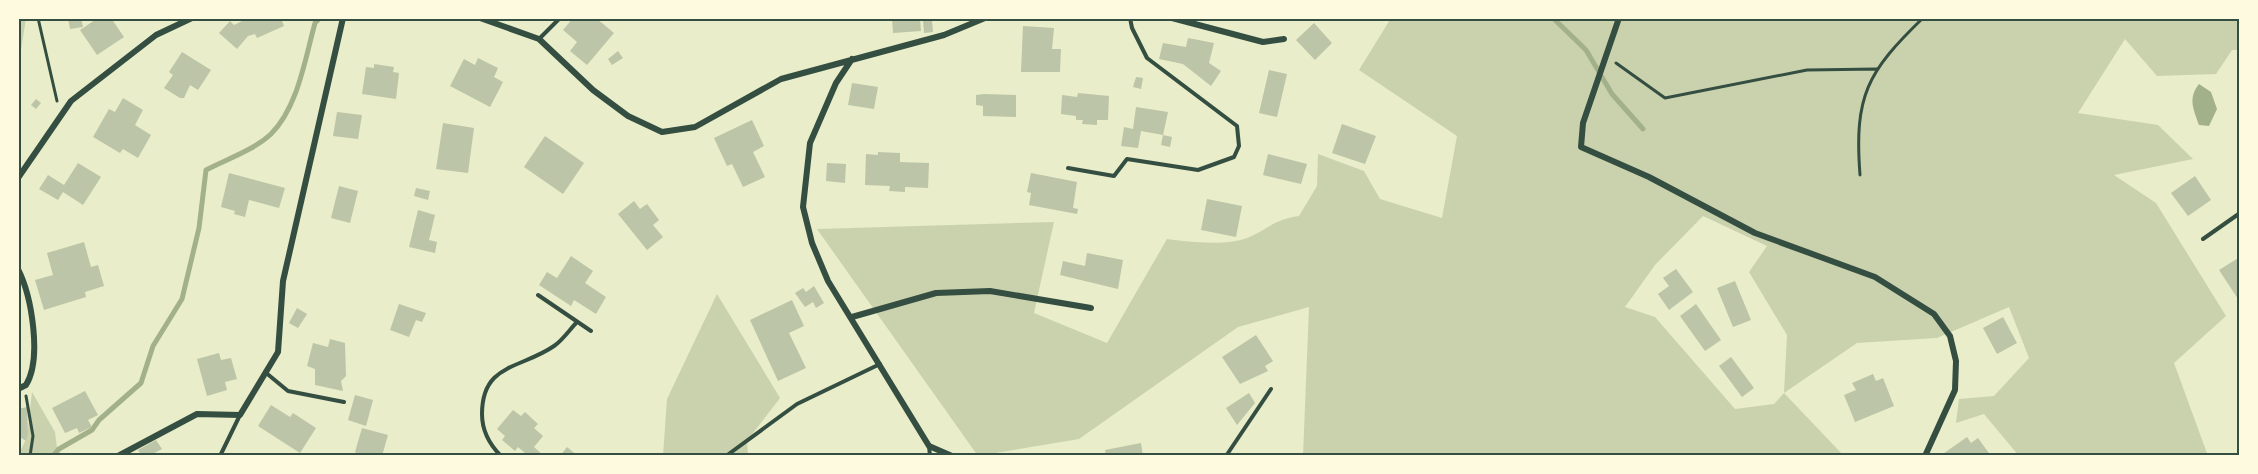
<svg xmlns="http://www.w3.org/2000/svg" width="2258" height="474" font-family="Overpass,sans-serif">
  <rect width="100%" height="100%" fill="#e9edc9"/>
  <path fill="#cad2ad" fill-rule="evenodd" d="M18 18H26L18 70Z
    M1391 18H2240V50H2232L2216 74 2157 76 2125 39 2078 113 2158 125 2193 159 2114 175 2156 203 2226 316 2174 363 2208 456H2019L1984 414 1956 423 1959 399 1994 396 2029 358 2009 307 1937 338 1857 343 1784 393 1844 456H1303L1309 307 1238 327 1079 439 978 456 817 229 1054 222 1034 313 1107 343 1167 239C1190 242 1225 246 1247 238 1269 229 1272 220 1299 216L1317 186 1318 154 1364 171 1380 199 1442 218 1457 136 1359 70ZM1703 216 1767 246 1749 272 1787 335 1784 393 1774 404 1735 409 1655 317 1625 307 1655 265Z
    M717 294 780 398 747 441 748 456H663L667 399Z
    M32 392 55 432 58 456H18L27 437Z"/>
  <path fill="#a3b18a" d="M2199 84 2211 92 2217 109 2209 126 2199 125C2193 108 2188 98 2199 84Z"/>
  <g fill="none" stroke-linecap="round" stroke-linejoin="round">
    <path stroke="#a3b18a" stroke-width="5" d="M1553 18 1586 50 1612 94 1643 129
      M53 456 59 449 92 430 99 420 141 383 153 346 182 299 199 228 206 170C227 159 254 150 271 134 298 107 305 59 315 23L320 18"/>
  </g>
  <path fill="#bcc5a7" d="M68 18H81L83 27 70 29Z
    M98 18H111L124 37 97 55 80 30Z
    M248 18H281L284 26 257 38 255 34 248 36 237 49 219 33 230 21 234 25Z
    M573 18H596L614 33 587 65 570 51 577 42 563 30Z
    M892 18H920L921 31 893 33Z
    M932 20 933 32 924 33 923 21Z
    M1314 23 1332 43 1315 60 1296 40Z
    M1023 26 1054 28 1052 49H1061L1060 72H1021Z
    M1188 38 1214 43 1209 63 1221 71 1211 86 1183 64 1159 59 1163 43 1186 47Z
    M618 51 623 58 612 65 608 59Z
    M182 52 211 70 198 90 190 85 184 98H180L164 88 173 75 169 72Z
    M478 58 498 68 494 77 503 82 490 107 450 86 464 59 475 65Z
    M374 64 394 67 393 72 399 73 396 99 362 94 366 67 374 68Z
    M1269 70 1287 74 1277 117 1259 113Z
    M1136 77 1143 78 1141 89 1133 87Z
    M852 83 878 87 874 109 848 105Z
    M1078 93 1109 96 1108 120H1097V125L1082 124 1083 120H1076V116L1061 114 1062 95 1077 97Z
    M984 94 1016 95V117L983 116V106L976 105V95Z
    M123 98 143 110 135 125 151 135 138 158 123 149 120 153 93 137 109 109 115 112Z
    M36 99 41 103 36 109 31 105Z
    M1136 107 1168 112 1163 135 1172 137 1170 147 1161 145 1163 135 1141 131 1138 148 1121 146 1124 127 1133 129Z
    M337 112 362 115 358 139 333 136Z
    M752 120 764 146 753 152 765 177 743 187 732 164 727 166 714 138Z
    M443 123 474 128 468 173 436 169Z
    M1342 124 1376 136 1365 164 1332 153Z
    M545 136 584 163 563 194 524 167Z
    M878 152 900 153V162L929 163 928 188 905 187V192L889 191 890 186 865 185 866 154 878 155Z
    M1268 154 1307 164 1301 184 1263 175Z
    M78 163 101 177 83 205 63 192 58 200 39 189 48 175 64 185Z
    M827 163 846 164 845 183 826 181Z
    M229 173 285 188 279 208 249 200 245 217 234 214 235 211 221 207Z
    M1031 173 1077 182 1073 208 1078 209 1077 214 1029 205 1031 193 1027 192Z
    M2195 176 2211 200 2188 216 2171 193Z
    M339 186 358 191 350 223 331 218Z
    M416 188 430 191 428 200 414 196Z
    M1207 199 1242 206 1236 237 1201 230Z
    M634 201 640 209 647 204 659 220 653 225 663 237 647 250 618 214Z
    M418 210 435 215 429 240 437 242 435 253 409 247Z
    M84 242 91 267 98 265 104 286 85 292 86 297 44 310 35 280 53 275 47 253Z
    M1087 253 1123 260 1118 289 1060 275 1063 261 1085 266Z
    M571 256 593 271 585 283 606 297 596 314 574 300 571 306 539 285 547 272 557 278Z
    M2240 257V302L2219 270Z
    M1676 269 1693 292 1669 310 1658 294 1669 286 1663 278Z
    M1735 281 1751 320 1733 327 1717 288Z
    M814 286 824 303 816 308 813 302 805 307 795 293 803 288 806 292Z
    M792 300 804 326 789 333 806 368 778 381 750 320Z
    M399 304 426 313 422 322 416 320 409 337 390 330Z
    M1696 304 1721 340 1705 351 1680 316Z
    M297 308 307 314 298 328 289 323Z
    M2003 317 2017 343 1997 354 1983 328Z
    M1256 335 1273 361 1265 366 1268 371 1240 384 1222 357Z
    M330 339 345 343 346 376 341 381 343 391 315 385V369L307 366 313 343 328 347Z
    M219 353 221 360 231 358 237 379 225 382 227 390 207 396 197 359Z
    M1731 357 1754 388 1742 397 1719 366Z
    M1873 374 1876 381 1883 378 1894 406 1855 422 1844 395 1856 390 1852 383Z
    M85 391 98 415 88 420 92 427 79 433 77 428 65 433 52 408Z
    M1249 393 1255 403 1237 425 1226 408Z
    M355 395 373 400 366 426 348 420Z
    M271 405 290 417 293 413 316 428 300 453 258 426Z
    M27 407 28 434 26 441 18 436V409Z
    M513 410 521 416 525 412 538 424 534 428 543 436 534 447 544 456H523L525 453 518 447 515 451 502 440 505 436 497 429Z
    M362 428 388 435 382 456H362L355 452Z
    M1967 437 1971 443 1978 438 1991 456H1940Z
    M156 440 162 449 149 456H142L138 450Z
    M1141 443 1143 456H1106L1105 450Z
    M567 447 578 456H560Z"/>
  <g fill="none" stroke-linecap="round" stroke-linejoin="round">
    <path stroke="#344e41" stroke-width="3" d="M38 18 57 101
      M1616 63 1665 98 1807 70 1877 69
      M1860 175C1854 96 1867 72 1923 18
      M26 396 33 436 30 456"/>
    <path stroke="#344e41" stroke-width="4" d="M539 39 560 18
      M1068 168 1114 176 1127 159 1198 170 1234 157 1239 146 1237 126 1147 58 1132 28 1130 18
      M2203 239 2240 213
      M538 295 591 331
      M265 372 288 391 344 402
      M929 446 930 456
      M220 456 240 415
      M501 456C490 445 482 430 482 414 482 363 521 369 554 346 563 340 570 329 577 322
      M726 456 797 404 880 364
      M1226 456 1271 389"/>
    <path stroke="#344e41" stroke-width="6" d="M480 18 539 39 593 90 628 116 662 132 695 127 781 79 944 35 985 18
      M1172 18 1263 42 1284 39
      M1619 18 1583 123 1581 147 1649 177 1755 233 1875 277 1934 314 1950 336 1956 361 1955 390 1925 456
      M852 59 836 83 810 143 803 207 812 243 828 281 929 446 952 456
      M18 178 71 101 156 35 192 18
      M18 269C32 297 42 359 26 385L18 389
      M852 317 936 293 990 291 1091 308
      M118 456 197 414 240 415 278 352 283 281 343 18"/>
  </g>
  <rect width="2258" height="474" fill="none" stroke="#fefae0" stroke-width="39"/>
  <rect x="20" y="20" width="2218" height="434" fill="none" stroke="#344e41" stroke-width="2"/>
</svg>
